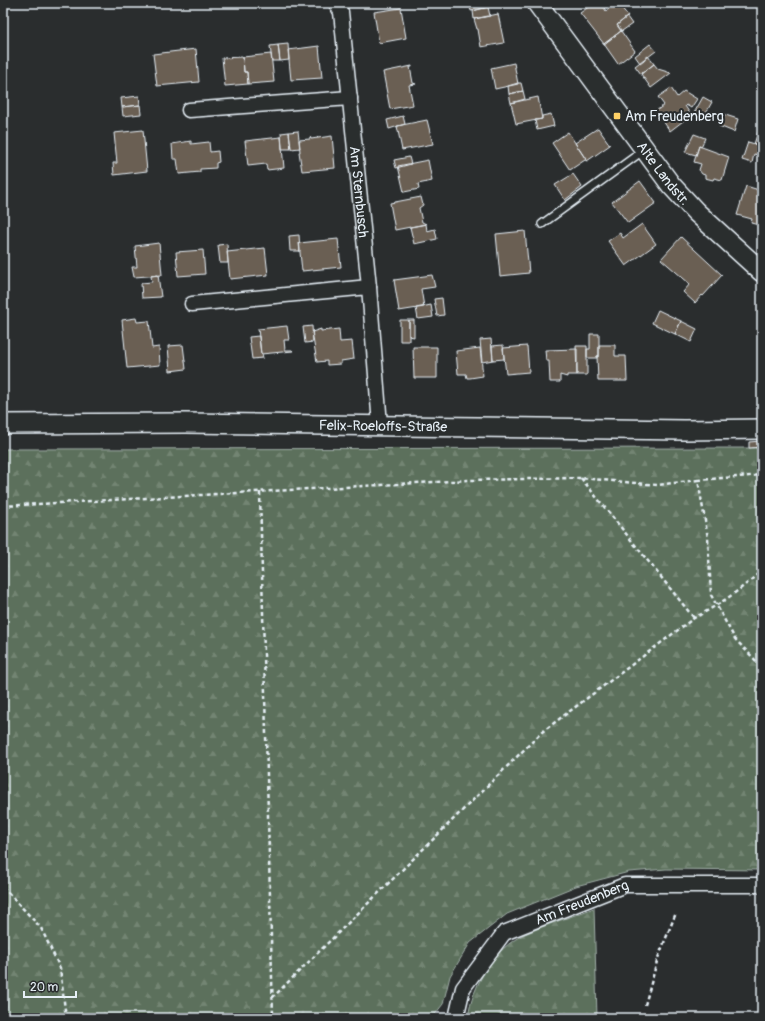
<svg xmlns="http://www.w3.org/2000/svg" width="765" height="1021" font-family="Pangolin,sans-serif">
  <defs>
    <pattern id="forest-firs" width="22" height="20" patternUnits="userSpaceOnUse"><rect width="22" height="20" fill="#5c705b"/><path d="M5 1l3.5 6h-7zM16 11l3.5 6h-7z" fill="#738573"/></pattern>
  </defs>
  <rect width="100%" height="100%" fill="#2a2d2e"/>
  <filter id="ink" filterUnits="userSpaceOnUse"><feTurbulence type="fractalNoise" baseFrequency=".025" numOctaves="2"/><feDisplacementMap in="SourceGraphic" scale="8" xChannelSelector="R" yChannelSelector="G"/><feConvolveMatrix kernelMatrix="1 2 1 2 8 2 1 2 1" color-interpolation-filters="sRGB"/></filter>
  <g filter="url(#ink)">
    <path fill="url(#forest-firs)" stroke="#a2b0aa" d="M762 448V870L666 869 629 872 576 886 507 914 470 943 450 976 443 1004 432 1018H3V449Z
      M594 908 597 1018H468C472 986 494 948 525 934 547 924 571 917 594 908Z"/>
    <path fill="#6b5e52" stroke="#e8f1f8" d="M469 3H487L488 7 471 11Z
      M594 3H601L606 11 609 9 608 8 615 3H618L628 16 617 25 621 31 604 44 580 13Z
      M488 7 490 16 474 19 473 11Z
      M401 8 406 38 379 43 374 12Z
      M498 14 504 43 481 47 478 29H477L474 19Z
      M627 17 632 24 622 31 617 25Z
      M621 31 635 51 618 64 604 44Z
      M288 44 289 60 280 61 278 45Z
      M650 44 656 51 640 63 635 56Z
      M278 45 280 61H272L270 46Z
      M319 46 322 78 291 80 288 50Z
      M196 49 199 82 157 86 153 54Z
      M271 54 274 82 248 84 247 72H244L243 57Z
      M648 56 654 64 641 74 635 66Z
      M243 57 244 72H247L248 84 225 86 222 58Z
      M514 63 518 84 495 89 491 68Z
      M654 64 658 69 671 73 651 88 641 74Z
      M412 66V67H410L413 83 416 84 409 85 413 105 390 109 383 72Z
      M518 83H521L523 91 509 94 508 86Z
      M671 88 677 97 684 91 697 99 691 108 686 105 685 106 691 115 670 131 656 111 664 105 658 97Z
      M523 91 525 99 511 103 509 94Z
      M139 96 140 105 122 107 121 98Z
      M538 97 542 119 516 124 511 103Z
      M703 97 712 102 703 118 694 113Z
      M140 105 141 114 123 116 122 107Z
      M719 113 738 119 734 132 719 126 721 121 717 119Z
      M551 114 554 126 537 130 535 120 542 119V116Z
      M403 116 405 124 389 129 387 120Z
      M427 120 433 144 402 150 397 126Z
      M598 128 610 145 587 161 575 143Z
      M143 130 147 171 114 175 113 163H117L114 133Z
      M298 131 300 148 291 149 289 132Z
      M289 132 291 149H282L281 133Z
      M568 132 587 161 585 160 570 170 552 143Z
      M758 132 762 133V146L754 144Z
      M694 134 705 138 701 147 699 146 696 155 685 152Z
      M332 136 335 168 302 171 299 152H300L299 140 310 139V137L311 139 318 138 317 137 318 138Z
      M281 137 284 168 267 170 266 164 248 166 245 141Z
      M191 141V144L209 142 210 152 218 151 219 162 216 163V168L200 169V172L179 174 177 159H173L172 144Z
      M748 142 762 146V156L754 154 752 163 742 160Z
      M699 146 729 157 722 180 714 178 713 180 705 178V175L702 174 699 170 701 164 694 162Z
      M409 157 411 164 396 168 394 160Z
      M428 160 432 181 418 184 419 189 404 192 398 166Z
      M573 174 582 187 565 200 555 185Z
      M640 181 656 203 628 223 612 202Z
      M746 186 762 191V223H760L759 225 751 223 752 219 737 215Z
      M421 197 423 205 419 208 422 222 426 224 395 230 390 203Z
      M426 224 427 231 435 229 437 239 414 244 410 227Z
      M642 224 656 244 626 266 608 241 620 233 623 238Z
      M525 231 529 273 500 276 496 234Z
      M299 235 300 251H290L289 236Z
      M681 237 722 275 703 296 702 295 695 303 683 292 690 284 661 259Z
      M338 239 341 267 302 271 299 243Z
      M159 243 162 275 134 277 132 267H137L135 246Z
      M227 244 228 263H220L218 245Z
      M265 248 268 275 230 279 227 252Z
      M203 250 205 274 178 276 176 252Z
      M158 275 161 297 142 298 141 283 152 282 151 276Z
      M432 275 435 287 421 289 424 307 399 311 394 280Z
      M442 298 444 315 437 316 434 299Z
      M431 305 433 317 418 319 416 308Z
      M658 310 681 321 675 334 652 323Z
      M136 318 137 322 149 321 152 348 159 347 160 365 127 368 122 320Z
      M400 320H409V341H400Z
      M409 320H414V337L409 336Z
      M681 321 697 329 691 342 675 334Z
      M287 326 289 340H284L285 350H292L293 351 261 354 258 329Z
      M312 326 313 342 305 343 303 327Z
      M321 329V331L339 329 340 342 352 341 354 359 341 361V364L327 365V361L317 362 312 332Z
      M590 334H599V356H597V358H587V349H590Z
      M259 336 261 354H262L263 358 252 359 249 337Z
      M491 339 493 360 482 362 480 340Z
      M183 345 186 369 170 371 168 346Z
      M503 345 504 359 493 360 492 346Z
      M599 345H615V356H626L627 381H598L597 356H599Z
      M527 346 529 372 506 374 503 348Z
      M576 346H587V375H577Z
      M413 347H437V378H414Z
      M480 348 483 376 470 378H467L466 374H458L456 351Z
      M577 349V375H567V377L560 375V382H550L549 361H546L545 350Z
      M761 441V447L749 448V442Z"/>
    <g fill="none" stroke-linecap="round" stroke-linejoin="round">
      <defs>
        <path id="lane" d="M542 224 644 150"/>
        <g id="street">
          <path id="s1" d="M336 3 341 12 369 287 380 425"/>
          <path d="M189 110 350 98"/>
          <path d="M192 304 369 287"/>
          <path id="s2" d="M456 1018 463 988 504 933 625 885H762"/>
        </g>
        <g id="secondary">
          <path id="s3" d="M537 3 671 185 696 212 762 272"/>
          <path id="s4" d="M3 424 186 423 684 430 762 429"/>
        </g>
      </defs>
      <use href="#lane" stroke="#e8f1f8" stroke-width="10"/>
      <use href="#street" stroke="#e8f1f8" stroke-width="17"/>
      <use href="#secondary" stroke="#e8f1f8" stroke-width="22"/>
      <path stroke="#e8f1f8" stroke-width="2.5" stroke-dasharray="4 3" stroke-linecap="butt" d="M581 478 694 618
        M698 480 762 475
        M260 492 273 1018
        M3 506 470 480 581 478 657 485 698 480 708 538 711 595 735 639 762 667
        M3 887 41 928 60 968 66 1018
        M272 998 542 732 694 618C719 605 741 590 762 570
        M645 1005 658 958 676 913"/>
      <use href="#lane" stroke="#2a2d2e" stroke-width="7"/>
      <use href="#street" stroke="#2a2d2e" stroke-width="14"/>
      <use href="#secondary" stroke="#2a2d2e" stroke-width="19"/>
    </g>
  </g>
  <rect fill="#ffd166" stroke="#2a2d2e" stroke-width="1.5" x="613" y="112" width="8" height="8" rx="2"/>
  <g text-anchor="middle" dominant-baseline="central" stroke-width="4" stroke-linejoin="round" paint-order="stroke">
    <g font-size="14" fill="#e8f1f8" stroke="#2a2d2e" text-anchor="start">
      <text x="625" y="116">Am Freudenberg</text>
    </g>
    <g font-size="14" fill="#e8f1f8" stroke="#2a2d2e">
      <text stroke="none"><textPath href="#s3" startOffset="212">Alte Landstr.</textPath></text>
      <text stroke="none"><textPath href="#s1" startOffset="191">Am Sternbusch</textPath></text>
      <text stroke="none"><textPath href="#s4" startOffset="380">Felix-Roeloffs-Straße</textPath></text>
      <text stroke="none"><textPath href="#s2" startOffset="183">Am Freudenberg</textPath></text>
    </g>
  </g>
  <rect width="765" height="1021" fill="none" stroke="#2a2d2e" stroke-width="16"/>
  <rect x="8" y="8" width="749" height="1005" fill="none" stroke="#e8f1f8" stroke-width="1.5" filter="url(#ink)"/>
  <path d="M24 991v6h52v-6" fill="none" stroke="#e8f1f8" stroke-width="2"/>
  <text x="30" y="991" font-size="12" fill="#e8f1f8" stroke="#2a2d2e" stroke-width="3" paint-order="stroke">20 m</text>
</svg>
